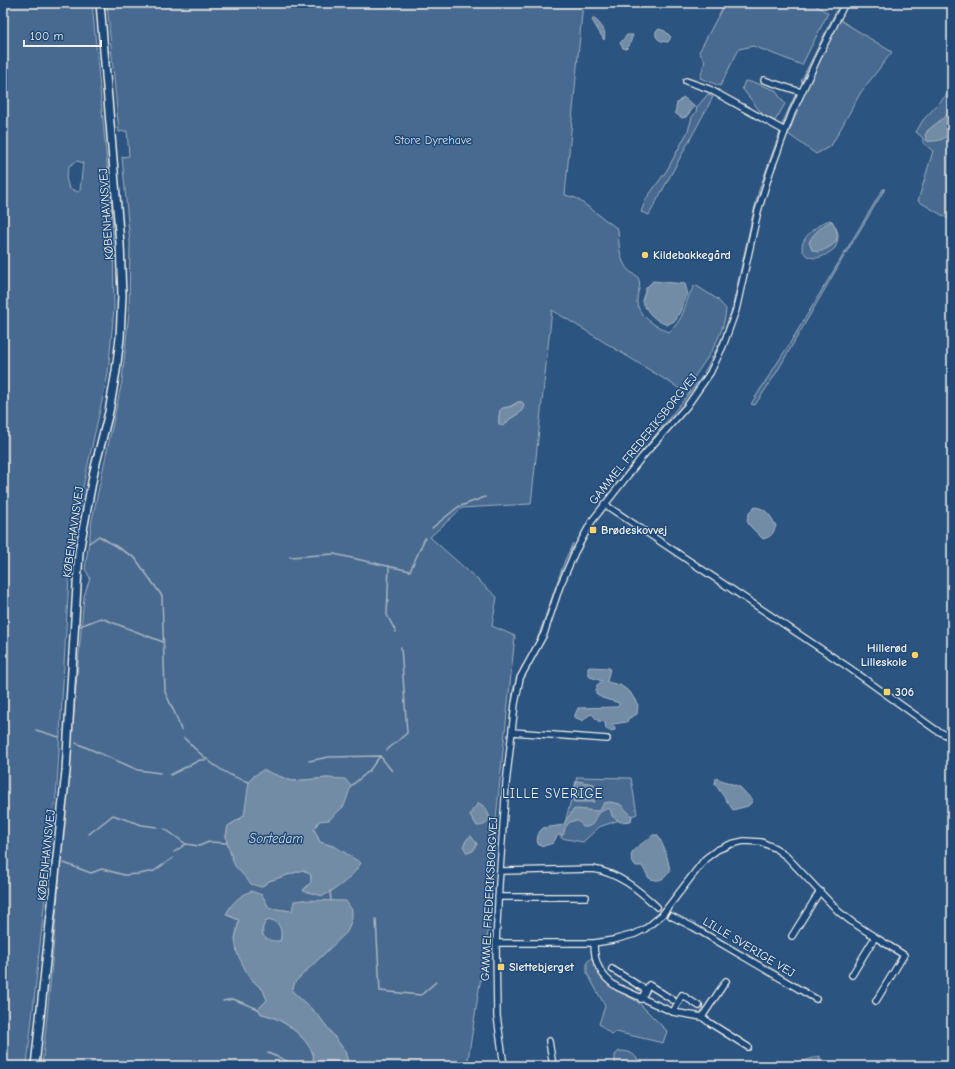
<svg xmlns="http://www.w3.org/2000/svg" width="955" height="1069" font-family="'Comic Neue',sans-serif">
  <rect width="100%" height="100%" fill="#2c5481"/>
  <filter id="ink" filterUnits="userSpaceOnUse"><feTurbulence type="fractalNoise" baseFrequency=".025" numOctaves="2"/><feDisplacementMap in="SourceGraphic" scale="8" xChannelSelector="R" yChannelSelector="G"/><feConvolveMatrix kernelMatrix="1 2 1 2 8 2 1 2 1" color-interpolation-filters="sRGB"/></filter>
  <g filter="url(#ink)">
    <path fill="#496b90" stroke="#9eaebc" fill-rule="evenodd" d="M3 3H92L113 228 114 308 108 374 84 482 70 561 57 786 27 1066H3ZM77 161 83 163 80 190 78 192 69 188 66 178 69 166Z
      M107 3H583L565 195 576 198 618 229C619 244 619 269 636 275 643 283 638 289 637 299 636 316 656 326 669 332 687 317 683 302 695 285L717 299 726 309C724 339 702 365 686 389L682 390 552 310 531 504 462 508 430 537 497 597 492 626 515 636 497 809 488 932 467 1066H349L345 1051 318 1015 292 991 295 982 305 900H302L292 911 269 908 262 895 226 915 239 920 235 939 249 977 263 990 267 1000 258 1009 261 1014C280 1017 306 1036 313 1054 314 1057 313 1062 312 1066H42L49 996 84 596 90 578 85 569 92 520 122 381 129 311 130 244 122 157 129 156 127 131 119 132ZM518 402H522L521 412 507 421 499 424V416L503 408H507ZM263 770 292 781 328 778 319 821 314 829 320 842 336 847 323 896 303 890 311 882V875L303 870 269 881 261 887 235 866 227 843 226 836 228 826 244 816Z
      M725 3H812L828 13 802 65 753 46 739 49 720 86 700 78 705 61 699 52Z
      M837 9 838 10 803 81H801Z
      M840 20 892 52 861 92 831 146 816 154 788 134 804 93Z
      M745 81 756 83 775 90 785 104 775 121 763 115 742 88Z
      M952 89V221L918 201 933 151 923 143V138L916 132 923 120Z
      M796 93V96L783 126H781Z
      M708 94 713 97 649 215 641 212 646 199 667 170 688 131 692 117 696 112 697 107Z
      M780 132V133L753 218 735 303 733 305 752 218 759 190Z
      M883 189H885L843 258 775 375 755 405 751 404 790 343Z
      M831 220C839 231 840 236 835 248 827 255 816 262 806 255 804 253 802 250 802 247 802 236 822 221 831 220Z
      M732 309 733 310 732 314 720 347 706 374 704 373 722 338Z
      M703 375 704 376 686 403 616 484 686 397Z
      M573 543 566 566 554 593 537 643H536L565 560Z
      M523 665 514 691 505 766 513 690 516 680Z
      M577 777 631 778 637 814 599 827 583 842 561 838Z
      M273 920C281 924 283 933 280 941L272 942 264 938C262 931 262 927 266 921Z
      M592 957 604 980 610 986 638 1002 667 1031 663 1043 616 1032 612 1035 599 1024 605 1006 587 973V962Z
      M619 1051C632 1051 636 1055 641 1066H617L615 1063V1055Z
      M820 1056V1066H788Z"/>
    <path fill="#738ca6" stroke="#a7b4c0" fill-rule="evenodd" d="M594 18C601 25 607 30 604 40L592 20Z
      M659 29 665 31 671 37 668 42C661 42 654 39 656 31Z
      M627 35H633L629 46 626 49 623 48 620 43Z
      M683 97 695 106 686 117 682 118 675 113 677 103Z
      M952 111V132C945 139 938 142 927 141L925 135 928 130Z
      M832 221C843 239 836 246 818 252L812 250 809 242C813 234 823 224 832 221Z
      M653 281 685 284 688 294 676 320 667 325C655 320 648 314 642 301L646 288Z
      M518 402H522L524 404C524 415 510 415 506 424L502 426 499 424V416L500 410 503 408 512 406Z
      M755 507C766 508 771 516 776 526 773 534 771 537 763 539L749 525 747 520 750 511Z
      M588 667 610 668 607 682 620 685 630 692 638 705 637 714 628 719 627 722 613 724 612 725 615 727V730L610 731 606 729 605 722 598 721 592 714 589 715 583 721 574 717 578 708 617 707 619 705V703L602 698 596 694V689L598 688 596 686 602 681 590 677 588 675 590 673H588Z
      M263 770 292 781 328 778 345 779 351 786 344 806 329 820 319 821 314 829 320 842 336 847 361 863C352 878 338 888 323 896L303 891 311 882V875L303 870 269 881 261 887 251 884 235 866 227 843 226 836 228 826 244 816 249 782 252 777Z
      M716 778 740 787 753 801 748 806 733 810 715 784Z
      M577 781 594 784V787L592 788 588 785 584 788 582 796 584 800H594V802H574L572 798Z
      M610 802 620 804 632 816 631 821 620 822 612 816 611 811 608 808 597 814C596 822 591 828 583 827 579 819 572 819 567 825 564 828 565 832 563 835H558L553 843 544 846 538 844C536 839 538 832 543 828L563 825 573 810 577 809 597 811 600 810 604 803Z
      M479 803 486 808 490 818C487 824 484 826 477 826L470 815 473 809Z
      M653 835H658C664 847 668 857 670 871 665 879 658 883 649 878L642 866H635C623 850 643 845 653 835Z
      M471 836 477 844 473 851 467 853 463 846 467 839Z
      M251 891 262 895 269 908 292 911 294 901 302 900 346 901 352 910V919L347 932 295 982 292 991 318 1015 345 1051 349 1066H312C313 1062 314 1057 313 1054 306 1036 280 1016 262 1014L258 1009 267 1000 263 990 249 977 237 953 235 939 239 920 226 914C232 903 239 896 251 891ZM273 920C281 924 283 934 280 941 266 942 256 935 266 921Z"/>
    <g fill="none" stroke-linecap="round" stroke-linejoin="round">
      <path stroke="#a7b4c0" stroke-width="1.5" d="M432 528 458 507 485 497
        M89 543 99 536 135 558 162 596 165 692 176 716 181 730
        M290 557 334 554 410 571 425 538
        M389 566 387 615 396 632
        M80 626 101 618 163 642
        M36 730 59 737
        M184 738C203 757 222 775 249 782
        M76 743 138 770 160 773
        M387 750 407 733 401 647
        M380 756 392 771
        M309 761 329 757 380 756
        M170 775 200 760H205
        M351 786 369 771 380 756
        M165 829 186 844 199 846 209 842 227 843
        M89 834 113 815 142 825 157 827
        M174 852 186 844
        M64 863 91 873 102 869 124 875 139 874 154 871 173 858
        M330 891 331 901
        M376 919 380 991 421 995 436 982
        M223 1001 233 999 258 1009
        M268 1053 289 1062 306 1066"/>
      <path stroke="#4a6c90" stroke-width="5.5" stroke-dasharray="5.5 3" stroke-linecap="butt" d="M657 907 671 916"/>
      <defs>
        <path id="minor" d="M764 80 801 92
          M686 81 709 89 785 131
          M604 504 848 667 936 730 952 738
          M512 732 607 739
          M500 871 593 869C618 873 638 889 657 907
          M498 897H586
          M671 916 693 927 816 999
          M792 936 820 891
          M875 937 904 955 876 1001
          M496 943H594L613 940 635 934 645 929 662 915 705 859 717 850 731 844 744 841 761 842 775 848 787 857 839 912 852 922 875 937 852 975
          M594 943C594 962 600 976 617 987L673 1012 702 1017 710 1023 748 1047
          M612 969 646 990
          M641 999 649 985 673 1000
          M673 1012 682 995 699 1006
          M702 1017 726 981
          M549 1041 553 1066
          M504 1066 497 1016 496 943 499 884 506 784 515 704 520 678 544 634 560 586 575 552 592 521 642 457 687 406 710 373 723 346 736 310 758 211 770 172 792 113 820 53 845 3"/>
        <path id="major" d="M35 1066 66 771 79 552 94 471 109 412 116 371 120 338 122 295 120 244 100 3"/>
      </defs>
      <use href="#minor" stroke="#f4f1e8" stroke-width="8"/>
      <use href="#major" stroke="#f4f1e8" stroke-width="10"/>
      <use href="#minor" stroke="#1f4a7a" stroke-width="5.5"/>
      <use href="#major" stroke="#1f4a7a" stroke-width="7"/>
    </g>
  </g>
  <g fill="#ffd166" stroke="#1f4a7a" stroke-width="1.5">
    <circle cx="645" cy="255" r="4"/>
    <rect x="589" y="526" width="8" height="8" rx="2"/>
    <circle cx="915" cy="655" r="4"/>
    <rect x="883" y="688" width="8" height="8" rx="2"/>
    <rect x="497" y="963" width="8" height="8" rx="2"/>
  </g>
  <g text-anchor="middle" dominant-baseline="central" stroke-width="3" stroke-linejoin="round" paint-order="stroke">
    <g font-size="12" fill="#dadddb" stroke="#1f4a7a">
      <text x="433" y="140">Store Dyrehave</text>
    </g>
    <g font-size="12" fill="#f4f1e8" stroke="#1f4a7a">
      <text transform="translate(106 214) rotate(-94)">KØBENHAVNSVEJ</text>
      <text transform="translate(643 439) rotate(-51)">GAMMEL FREDERIKSBORGVEJ</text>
      <text transform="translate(73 532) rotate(-82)">KØBENHAVNSVEJ</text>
      <text transform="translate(46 855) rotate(-84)">KØBENHAVNSVEJ</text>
      <text transform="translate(489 899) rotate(-87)">GAMMEL FREDERIKSBORGVEJ</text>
      <text transform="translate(749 947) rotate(31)">LILLE SVERIGE VEJ</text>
    </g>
    <g font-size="12" font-weight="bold" fill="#f4f1e8" stroke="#1f4a7a" text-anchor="start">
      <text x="653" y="255">Kildebakkegård</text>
      <text x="601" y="530">Brødeskovvej</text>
      <text x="907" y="648" text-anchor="end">Hillerød<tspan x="907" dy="14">Lilleskole</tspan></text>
      <text x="895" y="692">306</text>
      <text x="509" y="967">Slettebjerget</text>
    </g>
    <g font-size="13" letter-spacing="1" fill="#f4f1e8" stroke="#1f4a7a">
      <text x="553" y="793">LILLE SVERIGE</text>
    </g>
    <g font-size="13" font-style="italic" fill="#dadddb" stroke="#1f4a7a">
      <text x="276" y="838">Sortedam</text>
    </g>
  </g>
  <rect width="955" height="1069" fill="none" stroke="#1f4a7a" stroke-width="16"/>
  <rect x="8" y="8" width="939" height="1053" fill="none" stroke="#f4f1e8" stroke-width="1.5" filter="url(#ink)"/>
  <path d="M24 40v6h77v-6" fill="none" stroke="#f4f1e8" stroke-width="2"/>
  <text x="30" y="40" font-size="12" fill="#f4f1e8" stroke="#1f4a7a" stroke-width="3" paint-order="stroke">100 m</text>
</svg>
